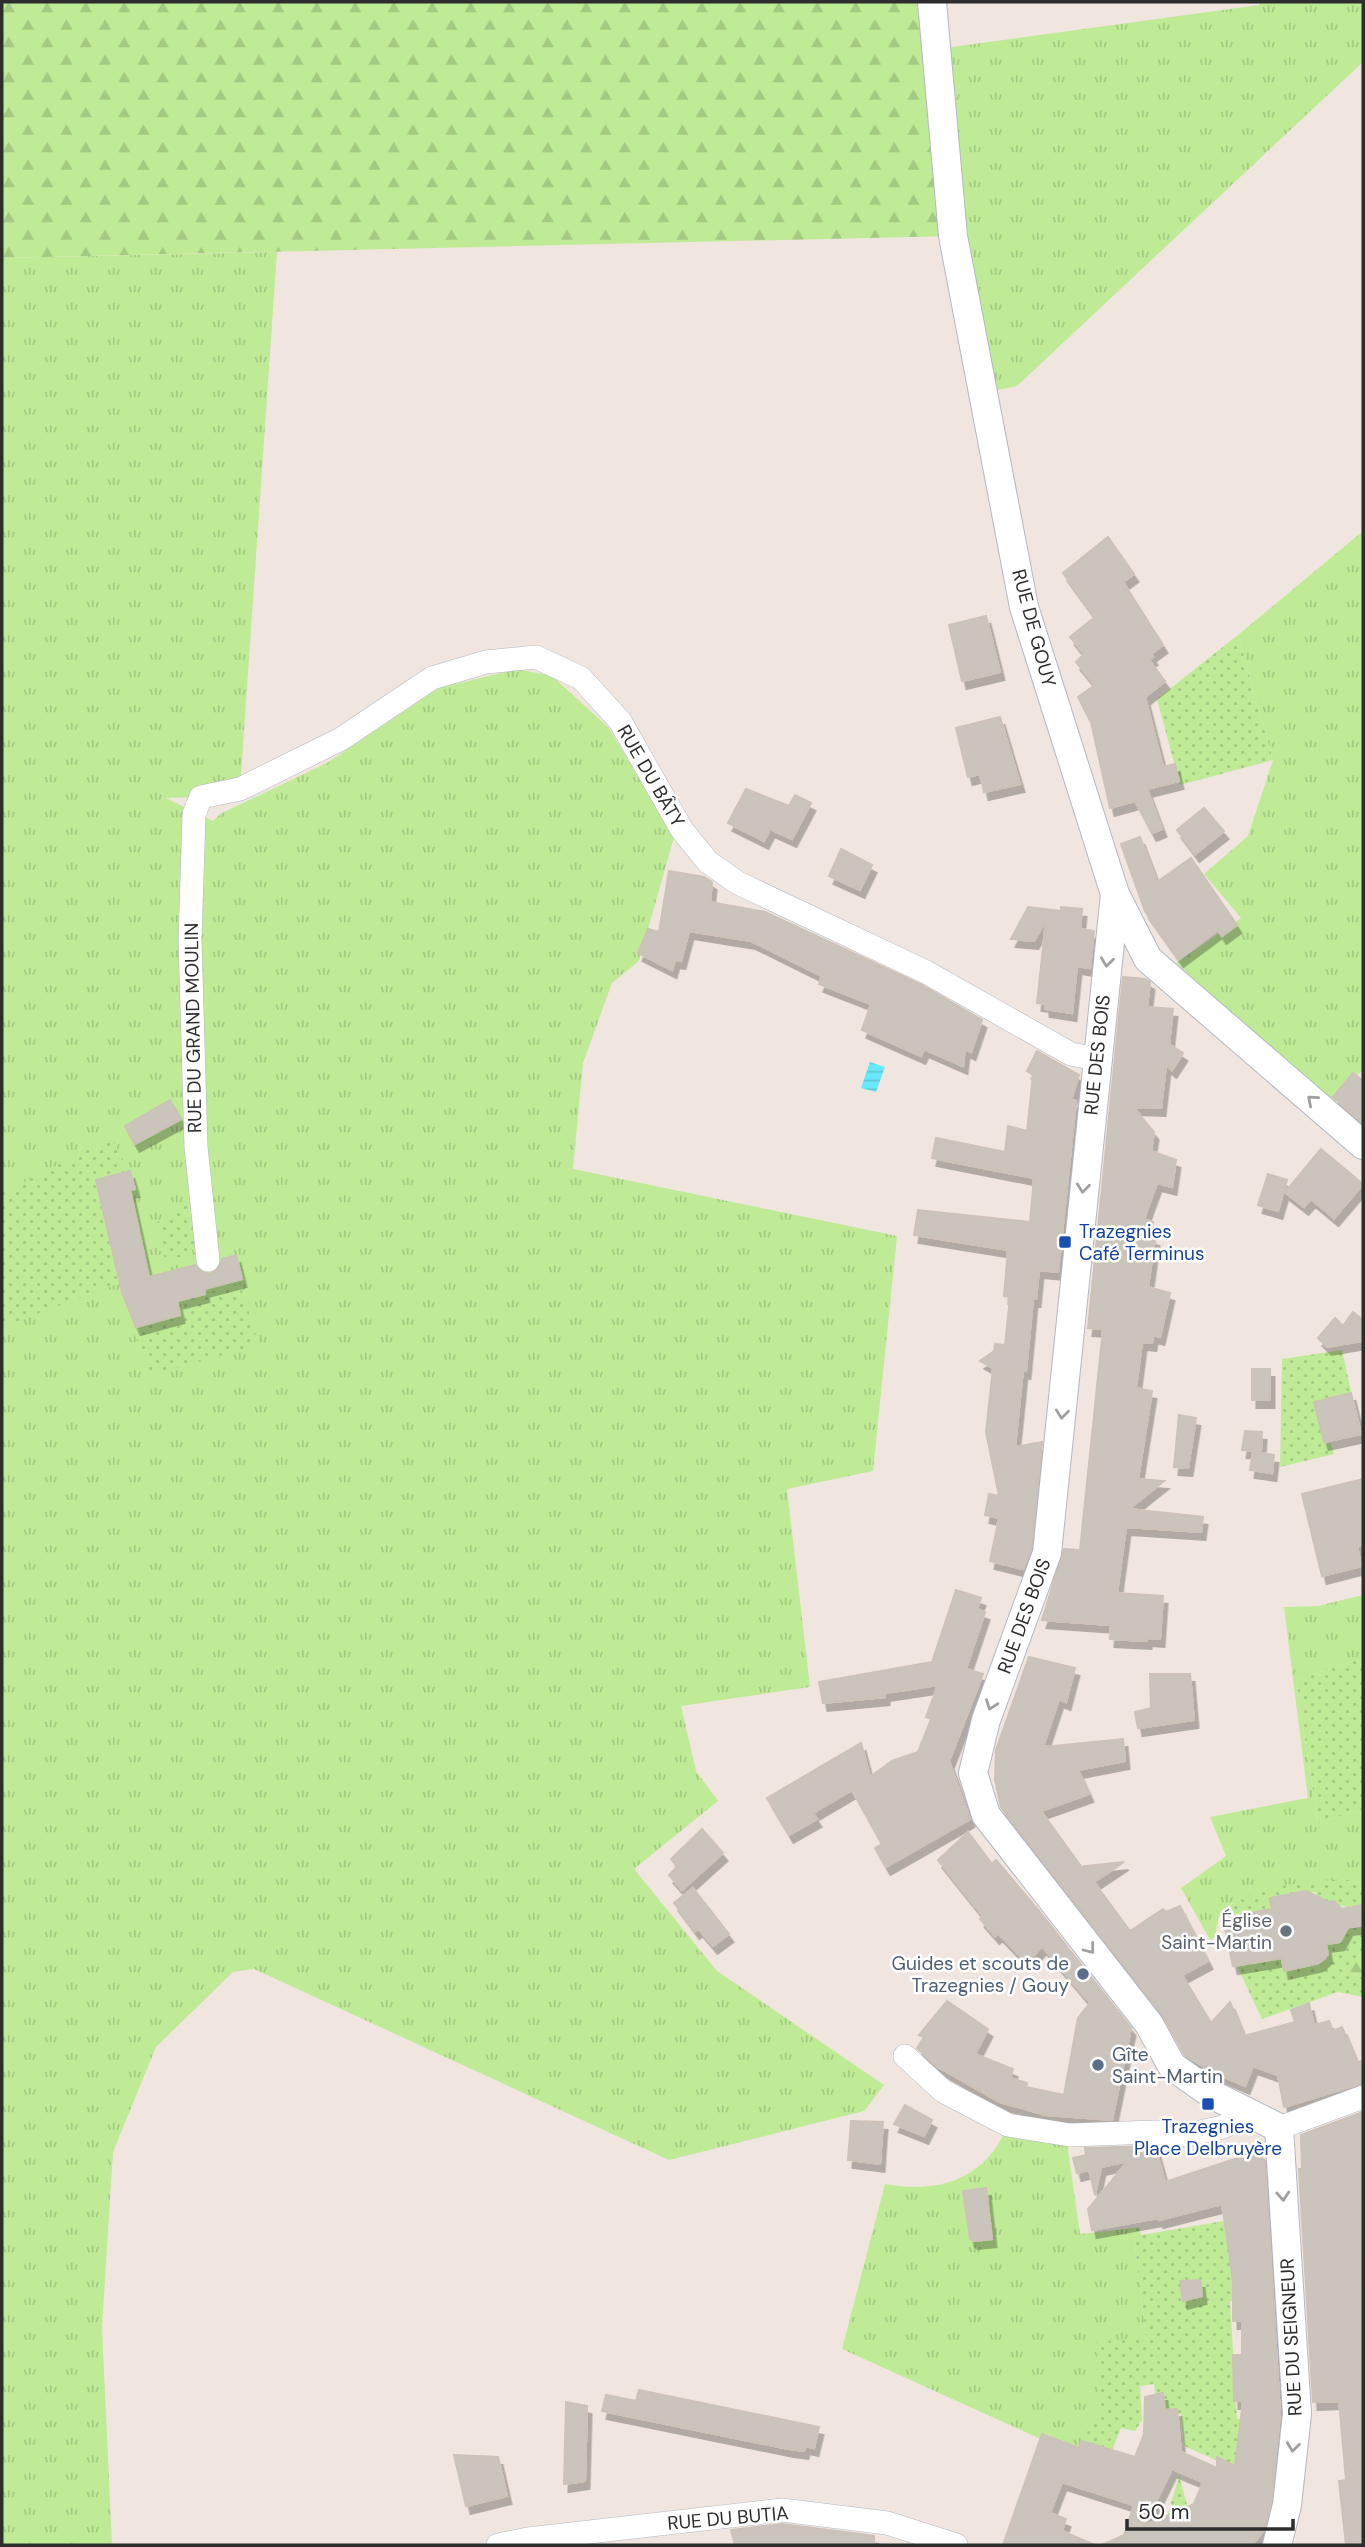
<svg xmlns="http://www.w3.org/2000/svg" width="1365" height="2547" font-family="'DM Sans',sans-serif">
  <defs>
    <pattern id="grass-tufts" width="24" height="20" patternUnits="userSpaceOnUse" patternTransform="scale(1.75)"><rect width="24" height="20" fill="#bfeb96"/><path d="M3 7l-1-3M5 7V3M7 7l1-3M15 17l-1-3M17 17v-4M19 17l1-3" fill="none" stroke="#a4ca82"/></pattern>
    <pattern id="forest-firs" width="22" height="20" patternUnits="userSpaceOnUse" patternTransform="scale(1.75)"><rect width="22" height="20" fill="#bfeb96"/><path d="M5 1l3.5 6h-7zM16 11l3.5 6h-7z" fill="#a4ca82"/></pattern>
    <pattern id="park-dots" width="8" height="8" patternUnits="userSpaceOnUse" patternTransform="scale(1.75)"><rect width="8" height="8" fill="#bfeb96"/><path d="M2 2h.1M6 6h.1" fill="none" stroke="#a4ca82" stroke-width="1.8" stroke-linecap="round"/></pattern>
    <pattern id="water-rules" width="6" height="5" patternUnits="userSpaceOnUse" patternTransform="scale(1.75)"><rect width="6" height="5" fill="#68e9fb"/><path d="M0 2.5h6" fill="none" stroke="#5ac8d7"/></pattern>
    <filter id="shadow"><feDropShadow dx="4.5" dy="8" stdDeviation="0" flood-color="#0004"/></filter>
  </defs>
  <rect width="100%" height="100%" fill="#f0e6df"/>
  <path fill="url(#grass-tufts)" d="M1259 2H1363V62L1017 386 983 393 937 49 1259 5Z
    M277 252 240 789 201 797 166 798 213 821 220 814 327 763 439 688 517 669 552 676 609 728 674 837 639 961 612 983 583 1063 573 1169 897 1236 873 1471 787 1489 810 1687 681 1706 696 1771 718 1801 634 1869 717 1971 884 2085 864 2111 669 2160 254 1969 233 1972 156 2047 113 2152 102 2327 112 2545H2V258Z
    M1363 531V1069L1333 1104 1176 963 1241 918 1204 874 1248 836 1273 760 1238 635Z
    M1363 1595V1658L1296 1680 1318 1823 1363 1809V1883C1332 1877 1244 1886 1223 1911 1217 1918 1216 1928 1216 1937L1210 1940 1181 1888 1226 1856 1210 1817 1308 1798 1284 1607 1318 1606Z
    M1008 2125 1070 2135 1068 2150 1080 2234 1133 2228 1146 2337 1079 2453 1043 2440 842 2349 885 2184C940 2194 986 2179 1008 2125Z"/>
  <path fill="url(#forest-firs)" d="M2 2H932L953 236 2 258Z
    M1363 1951V1978L1343 1970Z"/>
  <path fill="url(#park-dots)" d="M1238 635 1273 760 1180 785 1157 699Z
    M111 1138 133 1178 97 1187 120 1283 2 1327V1193Z
    M190 1199 195 1247 186 1257H165L157 1246 163 1244 156 1223Z
    M240 1284 259 1345 152 1375 132 1329 183 1316 180 1300Z
    M1342 1350 1352 1396 1315 1405 1325 1444 1331 1443 1334 1454 1280 1467 1282 1359Z
    M1363 1658V1809L1318 1823 1296 1680Z
    M1343 1879 1363 1883V1906C1346 1909 1335 1902 1318 1904L1316 1892 1274 1899 1275 1912 1229 1919 1227 1908C1252 1885 1310 1882 1343 1879Z
    M1363 1927V1951L1343 1970 1363 1978V1997L1338 1992 1262 2019 1236 1964 1282 1956 1285 1967 1327 1960 1325 1943 1340 1940 1349 1929Z
    M1224 2221 1226 2241H1231L1259 2301H1230L1237 2419 1264 2421 1234 2468 1184 2446 1181 2414 1157 2416 1154 2384 1140 2386 1142 2420 1135 2431 1121 2428 1111 2453 1083 2443 1090 2419 1098 2420 1096 2342 1146 2337 1133 2228 1139 2227 1141 2235Z
    M1179 2476 1192 2522 1164 2527Z"/>
  <path fill="url(#water-rules)" d="M870 1062 885 1067 876 1092 861 1088Z"/>
  <path fill="#cbc4bd" stroke="#ccc2b8" stroke-width="2" fill-rule="evenodd" filter="url(#shadow)" d="M1108 537 1134 574 1123 582 1163 645 1151 654 1153 657 1149 660 1165 681 1145 697 1163 767 1175 764 1179 781 1147 789 1162 829 1152 833 1135 801 1110 808 1091 722 1078 697 1095 685 1076 662 1084 654 1070 637 1095 617 1063 573Z
    M986 616 1000 672 962 681 949 625Z
    M1000 717 1020 784 984 792 980 774 968 777 956 728Z
    M746 789 789 806 795 795 811 803 792 839 770 829 764 841 728 823Z
    M1204 808 1224 831 1195 854 1177 830Z
    M1140 837 1157 882 1191 858 1237 925 1222 936 1218 930 1179 959 1145 911 1121 844Z
    M841 849 872 865 860 890 829 876Z
    M669 871 704 877 712 882 710 902 765 912 920 984 982 1020 971 1052 965 1049 963 1066 924 1049 921 1056 862 1030 871 1004 819 984 822 976 751 941 689 931 681 961 675 960 672 970 638 953 648 929 659 932Z
    M1028 907 1061 911V907L1082 909 1080 929 1094 931 1090 968 1077 966 1072 1013 1045 1009V1004L1037 1003 1046 920 1034 941 1011 939Z
    M1123 977 1145 979 1150 982 1147 1007 1173 1009 1169 1044 1183 1053 1172 1070 1166 1065 1161 1108 1133 1107 1154 1132 1151 1151 1176 1160 1172 1187 1157 1183 1144 1219 1153 1222 1150 1237 1155 1238 1148 1287 1170 1293 1160 1337 1153 1335 1152 1343 1142 1342 1136 1388 1152 1391 1138 1479 1164 1481 1129 1509 1203 1517 1201 1532 1126 1527 1117 1593 1163 1596 1160 1639 1147 1638V1641L1110 1639 1111 1625 1042 1620 1064 1549 1080 1550 1103 1329 1088 1328Z
    M1037 1051 1079 1075 1071 1100 1076 1101 1058 1272 1039 1270 1036 1299H1033L1026 1371 1023 1370 1015 1447 1042 1442 1031 1549 1023 1569 990 1561 999 1518 985 1515 989 1494 999 1496 986 1432 993 1368 980 1361 994 1351 995 1344 1005 1345 1010 1297 1004 1296 1008 1250 914 1235 918 1210 1030 1222 1034 1178 932 1158 936 1138 1005 1152 1008 1126 1027 1131 1033 1075 1027 1071Z
    M1353 1073 1363 1081V1123L1333 1097Z
    M170 1100 181 1119 135 1144 125 1126Z
    M1321 1149 1363 1184 1334 1218 1311 1199 1304 1207 1285 1192Z
    M130 1171 135 1189 130 1190 149 1277 195 1265 202 1272 210 1274 220 1266 222 1259 236 1255 242 1279 204 1289 205 1294 177 1301 180 1315 136 1327 122 1292 96 1180Z
    M1268 1174 1287 1180 1278 1211 1258 1205Z
    M1353 1312 1363 1320 1362 1341 1327 1347 1318 1338 1335 1318 1343 1326Z
    M1252 1369H1270V1400H1252Z
    M1351 1393 1361 1434 1324 1442 1314 1402Z
    M1179 1415 1196 1418 1188 1468 1174 1467Z
    M1245 1431 1262 1432 1261 1451 1242 1450Z
    M1253 1452 1274 1455 1272 1473 1250 1470Z
    M1363 1479V1546H1357L1361 1566 1322 1576 1302 1494Z
    M956 1590 981 1598 977 1609 985 1612 966 1669 983 1674 949 1761 970 1819 886 1867 875 1848 882 1844 852 1790 813 1813 817 1819 789 1835 767 1798 861 1743 870 1777 892 1761 918 1752 931 1719 926 1717 938 1685 885 1693V1697L823 1703 819 1682 932 1662Z
    M1029 1657 1075 1668 1066 1702 1059 1699 1043 1747 1123 1739 1125 1761 1078 1770 1089 1794 1041 1811 1080 1865 1077 1867 1124 1862 1094 1882 1130 1931 1163 1909 1166 1912 1180 1906 1208 1961 1182 1975 1211 2023 1230 2002 1244 2036 1295 2022 1291 2010 1309 2003 1314 2025 1329 2021 1333 2031 1342 2027 1357 2063 1363 2060V2083L1284 2107 1278 2075 1253 2066 1245 2086 1213 2072 1185 2055 1162 2014 1001 1807 995 1780 996 1750Z
    M1150 1674H1190L1194 1720 1138 1728 1135 1712 1151 1708Z
    M702 1829 723 1853 682 1890 669 1875 677 1867 671 1859Z
    M968 1832 992 1864 996 1860 1039 1911 1131 2028 1112 2120 1046 2115 1000 2102 938 2067 917 2048 924 2037 919 2035 947 2001 988 2029 975 2054 1013 2069 1010 2078 1027 2083 1026 2087 1064 2095 1078 2018 1090 2003 1042 1946 1027 1963 998 1933 995 1936 980 1919 983 1916 938 1860Z
    M693 1888 729 1934 713 1946 698 1928 695 1931 674 1903Z
    M1306 1891 1328 1902 1334 1901 1342 1909 1363 1905V1925L1348 1927 1340 1942 1326 1944 1328 1955 1319 1963 1284 1971 1282 1958 1233 1966 1223 1918 1272 1909 1270 1898Z
    M905 2105 932 2120 924 2136 894 2124Z
    M1363 2112V2257H1360L1363 2310V2545H1346L1339 2481 1346 2480 1339 2401 1313 2402 1299 2169H1302L1301 2135Z
    M851 2121 883 2122 880 2164 848 2160Z
    M1155 2146 1165 2182 1259 2151 1265 2166 1280 2414 1271 2502 1264 2530 1252 2545H1102L1124 2535 1134 2505 1062 2482 1050 2513 1066 2519 1062 2531 1095 2545H1003L1042 2434 1079 2448 1082 2441 1135 2457 1144 2434 1145 2397 1163 2393 1165 2410 1177 2409 1181 2452 1217 2468V2457L1235 2466 1243 2401H1234L1233 2355H1242V2321H1233V2280L1222 2204 1159 2220 1158 2218 1092 2230 1088 2209 1128 2161 1101 2167 1095 2195 1089 2170 1077 2173 1073 2158 1086 2155 1085 2148ZM1172 2469 1203 2482 1194 2504 1144 2526Z
    M986 2188 992 2239 973 2241 970 2238 963 2191Z
    M1200 2280 1202 2296 1183 2301 1180 2281Z
    M639 2390 819 2427 814 2448 805 2446 804 2451 789 2449 602 2411 606 2395 636 2401Z
    M566 2402 587 2406 585 2481 564 2484Z
    M454 2455 498 2457 507 2496 466 2506Z
    M782 2524 874 2536V2545H735L731 2530Z"/>
  <g fill="none" stroke-linecap="round" stroke-linejoin="round">
    <defs>
      <path id="minor" d="M208 1260 196 1147 190 940 194 814 201 797 240 789 341 739 432 678 486 662 536 657 581 678 620 721 682 830 708 862 738 883 926 972 1071 1054 1096 1059
        M905 2056 943 2091 1008 2125 1070 2135 1155 2132 1187 2135 1223 2127 1250 2112
        M1279 2128 1363 2097
        M498 2545 528 2539 782 2510 887 2523 956 2545"/>
      <path id="tertiary" d="M932 2 953 236 1024 607 1115 894 1148 959 1363 1145
        M1115 894 1047 1553 986 1720 973 1773 986 1815 1149 2024 1172 2066 1213 2095 1279 2128 1297 2414 1287 2505 1277 2545"/>
    </defs>
    <use href="#minor" stroke="#b3b7c2" stroke-width="24"/>
    <use href="#tertiary" stroke="#b3b7c2" stroke-width="30"/>
    <use href="#minor" stroke="#fff" stroke-width="23"/>
    <use href="#tertiary" stroke="#fff" stroke-width="28"/>
  </g>
  <defs><path id="oneway-chevron" d="M-2-3.5L2.5 0L-2 3.5" fill="none" stroke-width="1.6" stroke-linecap="round" stroke-linejoin="round" transform="scale(1.75)"/></defs>
  <g stroke="#a0a0a0">
    <use href="#oneway-chevron" transform="translate(1107 962) rotate(97)"/>
    <use href="#oneway-chevron" transform="translate(1312 1100) rotate(-139)"/>
    <use href="#oneway-chevron" transform="translate(1083 1188) rotate(96)"/>
    <use href="#oneway-chevron" transform="translate(1062 1414) rotate(96)"/>
    <use href="#oneway-chevron" transform="translate(991 1705) rotate(110)"/>
    <use href="#oneway-chevron" transform="translate(1090 1949) rotate(52)"/>
    <use href="#oneway-chevron" transform="translate(1283 2196) rotate(86)"/>
    <use href="#oneway-chevron" transform="translate(1293 2447) rotate(97)"/>
  </g>
  <g fill="#1a4fb4" stroke="#fff" stroke-width="2.5">
    <rect x="1058" y="1235" width="14" height="14" rx="3.5"/>
    <rect x="1201" y="2097" width="14" height="14" rx="3.5"/>
  </g>
  <circle fill="#6b7280" stroke="#fff" stroke-width="2.5" cx="1286" cy="1931" r="7"/>
  <g fill="#5c6f8a" stroke="#fff" stroke-width="2.5">
    <circle cx="1083" cy="1974" r="7"/>
    <circle cx="1098" cy="2065" r="7"/>
  </g>
  <g text-anchor="middle" dominant-baseline="central" stroke-width="5" stroke-linejoin="round" paint-order="stroke">
    <g font-size="19" fill="#2d2d2d" stroke="#fff">
      <text transform="translate(1034 628) rotate(75)">RUE DE GOUY</text>
      <text transform="translate(651 776) rotate(60)">RUE DU BÂTY</text>
      <text transform="translate(193 1028) rotate(-91)">RUE DU GRAND MOULIN</text>
      <text transform="translate(1097 1055) rotate(-84)">RUE DES BOIS</text>
      <text transform="translate(1024 1616) rotate(-70)">RUE DES BOIS</text>
      <text transform="translate(1291 2337) rotate(-93)">RUE DU SEIGNEUR</text>
      <text transform="translate(728 2518) rotate(-5)">RUE DU BUTIA</text>
    </g>
    <g font-size="19" fill="#164399" stroke="#fff" text-anchor="start">
      <text x="1079" y="1231">Trazegnies<tspan x="1079" dy="22">Café Terminus</tspan></text>
      <text x="1208" y="2126" text-anchor="middle">Trazegnies<tspan x="1208" dy="22">Place Delbruyère</tspan></text>
    </g>
    <g font-size="19" fill="#5b616d" stroke="#fff" text-anchor="end">
      <text x="1272" y="1920">Église<tspan x="1272" dy="22">Saint-Martin</tspan></text>
    </g>
    <g font-size="19" fill="#4e5e75" stroke="#fff" text-anchor="end">
      <text x="1069" y="1963">Guides et scouts de<tspan x="1069" dy="22">Trazegnies / Gouy</tspan></text>
      <text x="1112" y="2054" text-anchor="start">Gîte<tspan x="1112" dy="22">Saint-Martin</tspan></text>
    </g>
  </g>
  <rect width="1365" height="2547" fill="none" stroke="#2d2d2d" stroke-width="7"/>
  <path d="M1127 2519v10h166v-10" fill="none" stroke="#2d2d2d" stroke-width="3.5"/>
  <text x="1138" y="2519" font-size="21" fill="#2d2d2d" stroke="#ffffff" stroke-width="5" paint-order="stroke">50 m</text>
</svg>
